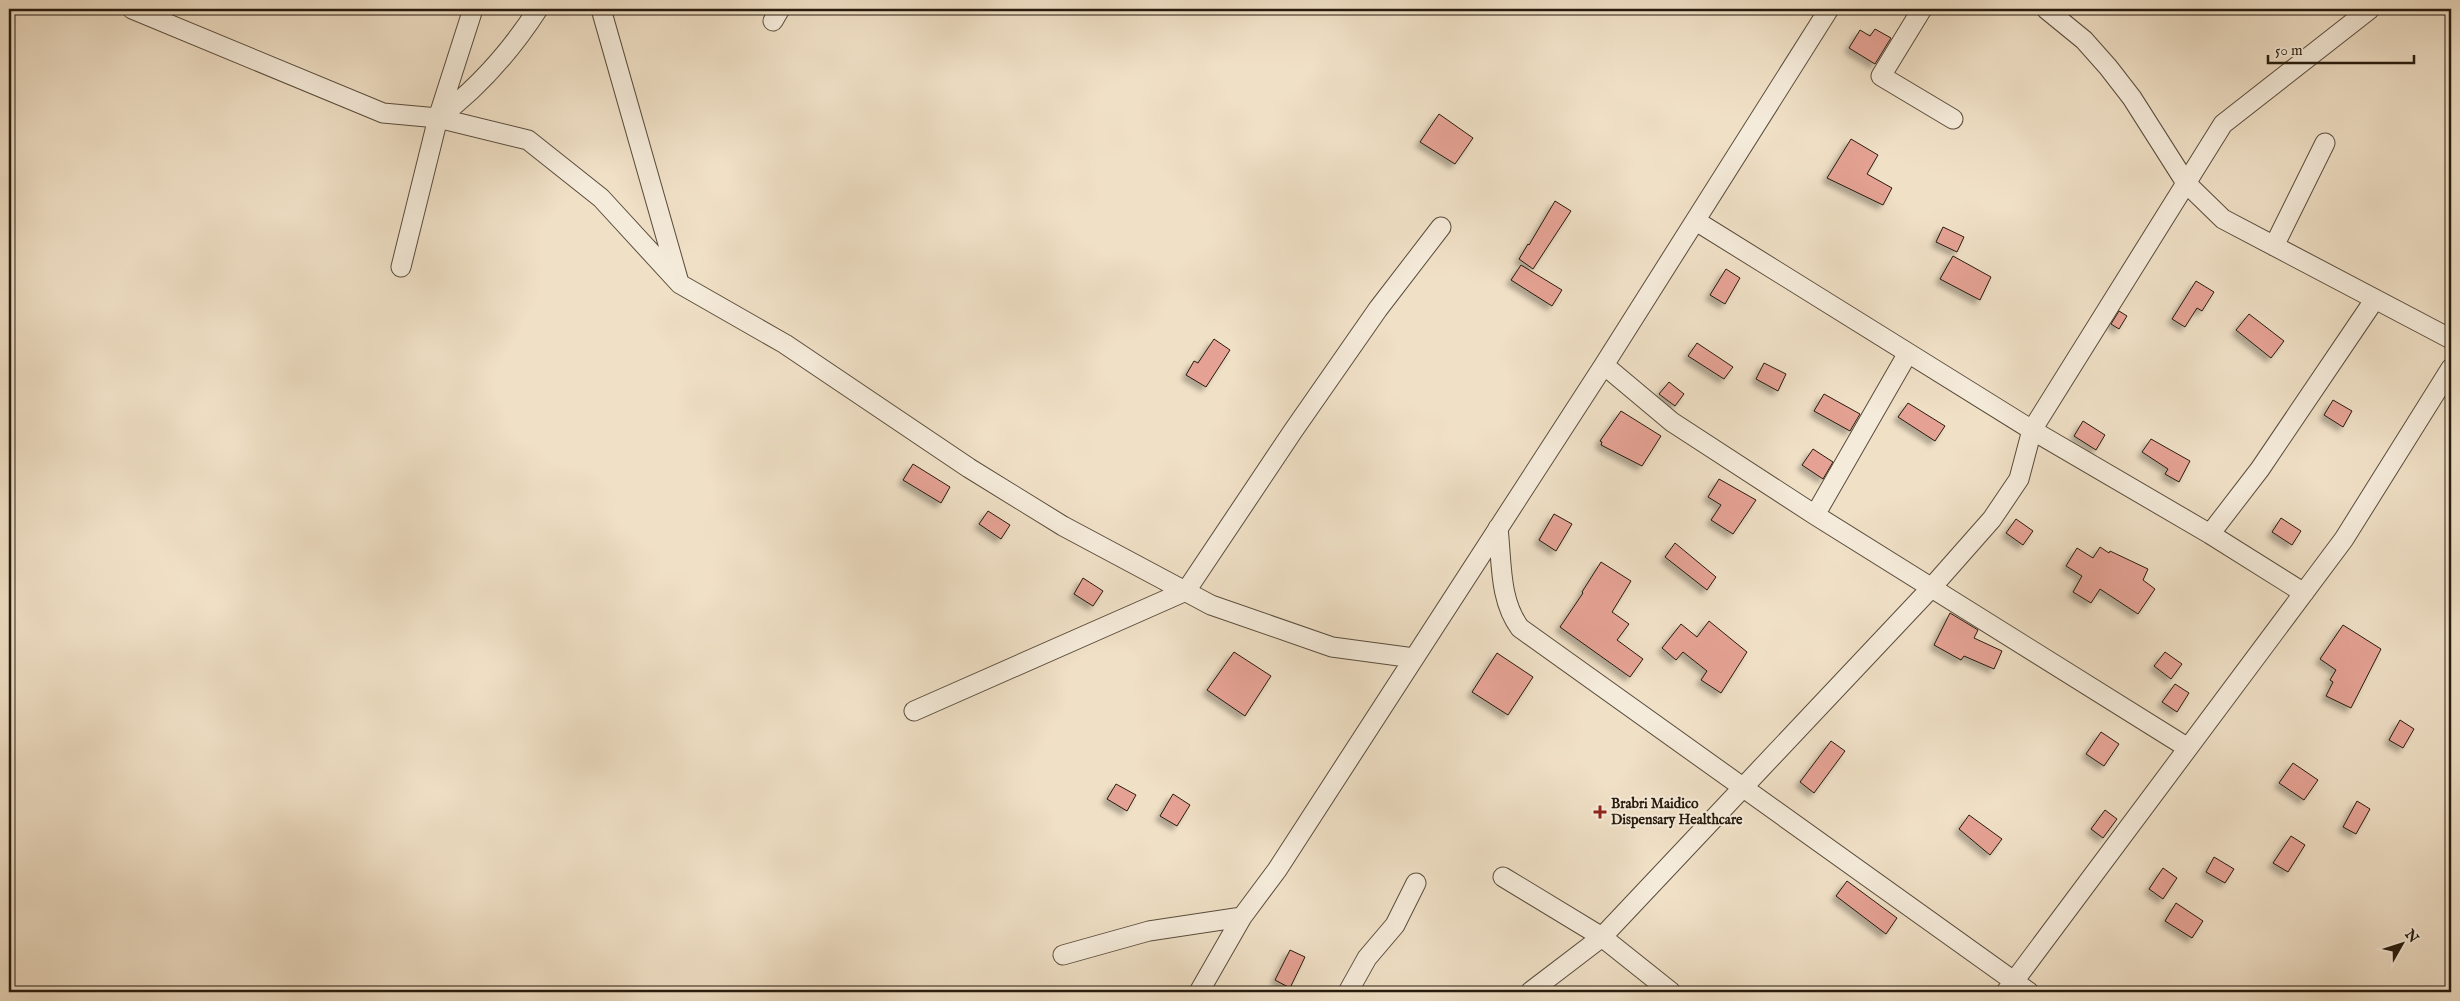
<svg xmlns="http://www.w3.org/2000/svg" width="2460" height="1001" font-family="'IM FELL English',serif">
  <defs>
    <filter id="shadow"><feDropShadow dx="-4.5" dy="4.5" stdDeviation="2.5" flood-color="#0004"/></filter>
  </defs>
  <rect width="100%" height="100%" fill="#f0e0c6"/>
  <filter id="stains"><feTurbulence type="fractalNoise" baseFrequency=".004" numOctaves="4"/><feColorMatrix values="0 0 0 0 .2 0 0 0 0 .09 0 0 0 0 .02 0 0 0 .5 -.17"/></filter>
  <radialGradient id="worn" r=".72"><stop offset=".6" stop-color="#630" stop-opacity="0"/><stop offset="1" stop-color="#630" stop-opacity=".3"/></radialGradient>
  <path fill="#e5a294" stroke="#271b0e" filter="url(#shadow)" d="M1875 29 1891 38 1875 64 1849 48 1860 30 1870 36Z
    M1439 114 1473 138 1455 164 1420 142Z
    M1851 139 1878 155 1867 174 1892 188 1883 205 1827 178Z
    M1555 201 1571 211 1533 269 1519 259 1528 244 1529 245Z
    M1943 227 1964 237 1957 252 1936 242Z
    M1953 256 1991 277 1980 300 1940 279Z
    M1521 265 1562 290 1552 306 1511 280Z
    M1726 269 1740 278 1725 304 1710 295Z
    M2196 281 2214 292 2202 311 2197 308 2185 327 2172 319Z
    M2119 311 2127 316 2119 329 2111 324Z
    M2249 314 2284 341 2271 358 2236 330Z
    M1214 339 1230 350 1206 387 1186 375 1194 361 1198 363Z
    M1697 343 1733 367 1724 379 1688 356Z
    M1764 363 1786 374 1778 391 1756 379Z
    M1669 382 1684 394 1675 406 1659 394Z
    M1824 394 1860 414 1850 431 1814 411Z
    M2333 400 2352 411 2343 427 2324 415Z
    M1908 403 1945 426 1935 441 1898 417Z
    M1621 411 1661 436 1642 466 1601 445 1602 442 1600 441Z
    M2083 421 2105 435 2096 450 2074 436Z
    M2151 439 2190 461 2179 482 2165 474 2168 469 2142 452Z
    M1813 449 1833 462 1823 479 1802 465Z
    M913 464 950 487 941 503 903 480Z
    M1719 479 1756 500 1733 534 1711 520 1721 505 1708 497Z
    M988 511 1010 525 1001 539 979 524Z
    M1554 514 1572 524 1556 551 1539 540Z
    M2281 518 2301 531 2292 545 2272 532Z
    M2016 519 2033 531 2023 545 2006 533Z
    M1675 543 1716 577 1707 590 1665 557Z
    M2100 547 2109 553 2110 551 2148 569 2143 580 2155 589 2138 614 2100 589 2091 603 2073 592 2082 576 2066 566 2077 548 2093 558Z
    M1601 562 1631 581 1612 612 1629 624 1617 640 1643 659 1630 677 1560 627 1583 593 1582 592Z
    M1083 578 1103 591 1093 606 1074 594Z
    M1950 613 1978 630 1974 638 2002 651 1994 669 1964 656 1961 660 1934 645Z
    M1709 621 1747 652 1721 693 1701 680 1707 671 1683 652 1676 660 1662 648 1681 624 1697 637Z
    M2343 625 2381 649 2351 708 2326 696 2333 682 2330 680 2336 670 2320 659Z
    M1234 652 1271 676 1245 716 1207 690Z
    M2165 652 2182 664 2171 679 2154 666Z
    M1497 653 1533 677 1508 715 1472 692Z
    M2175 684 2189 693 2177 712 2162 702Z
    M2400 720 2414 729 2403 748 2389 740Z
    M2101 732 2119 744 2104 766 2086 754Z
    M1831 741 1845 751 1814 793 1800 782Z
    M2293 763 2318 780 2304 800 2279 783Z
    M1116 784 1136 795 1127 811 1107 799Z
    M1173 794 1190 805 1177 826 1160 816Z
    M2357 801 2370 809 2356 834 2343 827Z
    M2105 810 2117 819 2103 838 2091 829Z
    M1969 815 2002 839 1990 855 1959 829Z
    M2291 836 2305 845 2288 872 2273 863Z
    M2214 857 2234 869 2225 883 2206 872Z
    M2163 868 2177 878 2163 899 2149 889Z
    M1847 881 1897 918 1886 934 1836 896Z
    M2176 903 2203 921 2192 938 2165 921Z
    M1290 950 1305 957 1290 988 1275 980Z"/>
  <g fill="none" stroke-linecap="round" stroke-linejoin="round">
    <defs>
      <path id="street" d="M132 9 383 113 438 118 528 140 601 198 680 284 785 344 969 468 1063 526 1211 605 1332 647 1414 658
        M601 9 678 279
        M1922 9 1881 76 1953 119
        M2046 9 2084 40 2108 67 2132 98 2186 183 2223 219 2451 339
        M773 21 780 9
        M438 118C477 89 512 49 538 9
        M1696 221 2032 430 2210 534 2304 593
        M2274 246 2325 143
        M401 267 438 118 473 9
        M1604 365 1672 422 1815 515 2188 748
        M1815 515 1908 353
        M1498 528C1502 562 1499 600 1520 628L2029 992
        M2210 534 2260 469 2375 299
        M914 711 1186 591 1293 431 1378 309 1441 227
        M1503 877 1602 937 1671 992
        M1063 955 1149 931 1242 917
        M1199 992 1242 917 1277 870 1604 365 1829 9
        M1348 992 1367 958 1395 925 1416 883
        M1530 992 1602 937 1932 587 1992 519 2019 479 2032 430 2223 124 2370 9
        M2006 992 2344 539 2451 368"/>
    </defs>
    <use href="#street" stroke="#594c3c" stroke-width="21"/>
    <use href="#street" stroke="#f5ebda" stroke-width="19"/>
  </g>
  <path fill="#8f2418" stroke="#f5ebda" stroke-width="2" d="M1597.5 804.5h5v5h5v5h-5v5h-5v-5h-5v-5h5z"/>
  <g text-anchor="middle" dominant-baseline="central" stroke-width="4" stroke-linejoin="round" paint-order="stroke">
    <g font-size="14" font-weight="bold" fill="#271b0e" stroke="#f5ebda" text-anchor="start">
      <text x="1611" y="804">Brabri Maidico<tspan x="1611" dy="16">Dispensary Healthcare</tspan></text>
    </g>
  </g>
  <rect width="2460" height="1001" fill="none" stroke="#f0e0c6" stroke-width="30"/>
  <rect x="10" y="10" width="2440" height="981" fill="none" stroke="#271b0e" stroke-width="2.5"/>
  <rect x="15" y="15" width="2430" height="971" fill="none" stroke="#271b0e"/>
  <g transform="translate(2402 944) rotate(51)" stroke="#f5ebda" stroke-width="4" paint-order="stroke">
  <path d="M0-4L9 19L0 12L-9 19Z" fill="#271b0e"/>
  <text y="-8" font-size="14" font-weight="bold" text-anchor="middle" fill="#271b0e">N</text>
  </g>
  <path d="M2268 55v8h146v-8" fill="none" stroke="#271b0e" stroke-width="2.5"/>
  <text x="2275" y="55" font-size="15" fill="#271b0e" stroke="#f5ebda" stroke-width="4" paint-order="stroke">50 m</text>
  <rect width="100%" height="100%" filter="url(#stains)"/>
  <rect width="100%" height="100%" fill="url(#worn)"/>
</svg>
